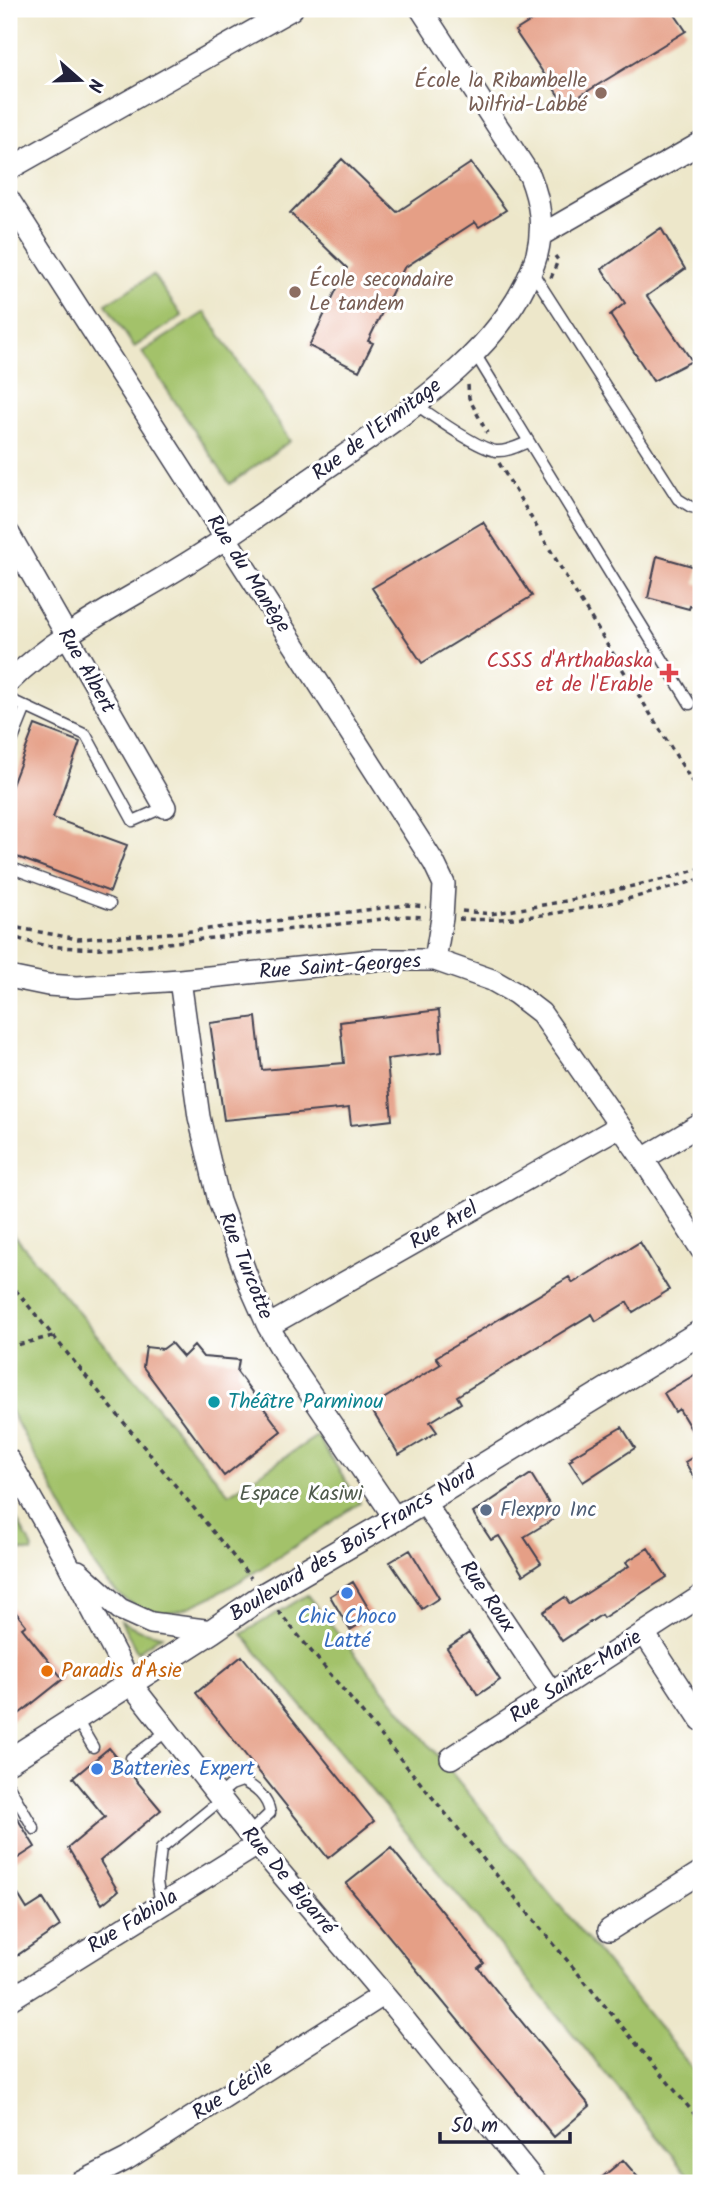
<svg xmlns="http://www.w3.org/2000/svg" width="710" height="2192" font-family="Kalam,sans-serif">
  <rect width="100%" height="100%" fill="#fff"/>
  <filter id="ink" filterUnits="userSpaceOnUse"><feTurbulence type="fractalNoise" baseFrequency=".0143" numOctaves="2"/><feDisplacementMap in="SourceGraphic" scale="14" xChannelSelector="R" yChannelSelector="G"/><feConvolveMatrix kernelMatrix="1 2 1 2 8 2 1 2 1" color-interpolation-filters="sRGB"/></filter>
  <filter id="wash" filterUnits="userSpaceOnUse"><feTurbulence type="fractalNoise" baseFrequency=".00686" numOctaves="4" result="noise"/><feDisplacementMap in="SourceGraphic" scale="28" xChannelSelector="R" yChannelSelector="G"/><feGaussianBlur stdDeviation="1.57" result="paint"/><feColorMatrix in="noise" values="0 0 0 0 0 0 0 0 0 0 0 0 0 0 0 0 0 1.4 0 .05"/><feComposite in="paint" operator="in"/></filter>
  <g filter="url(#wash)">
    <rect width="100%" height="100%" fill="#ede7ca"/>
    <path fill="#a3c26b" stroke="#627253" stroke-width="2" d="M153 275 182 316 134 347 106 304Z
      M205 312 290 441 230 484 142 352Z
      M9 1229 229 1494 317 1436 360 1503C319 1529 205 1613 163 1613 132 1612 110 1589 94 1565L9 1408Z
      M9 1506 33 1549 32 1552 9 1549Z
      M307 1595 701 2079V2183H696L242 1634Z
      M121 1621 140 1630 162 1635 137 1652Z"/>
    <g id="blocks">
      <path fill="#e59f86" d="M550 9H671L686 31 565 105 515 31Z
        M342 159 397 212 471 163 506 210 479 227 475 222 404 268 368 341 373 343 359 371 309 346 347 268 290 213Z
        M661 228 685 269 647 296 692 361 653 381 610 315 625 303 602 269Z
        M483 522 532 596 422 663 372 588Z
        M657 556 699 568 695 583 701 585V609L690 606 689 609 648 598Z
        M35 725 80 742 53 818 127 845 110 892 9 854V793Z
        M439 1010 442 1052 387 1059 392 1120 351 1125 349 1108 224 1120 210 1023 256 1017 262 1070 344 1063 340 1022Z
        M640 1242 669 1290 633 1312 627 1302 596 1321 592 1314 457 1396 461 1403 430 1422 437 1432 399 1455 370 1407 441 1364 436 1357 569 1277 573 1283Z
        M171 1343 183 1357 194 1346 203 1357 239 1360 237 1372 281 1431 224 1476 143 1367 146 1347 163 1349Z
        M701 1371V1446L679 1409 675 1412 664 1393Z
        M622 1427 635 1448 583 1482 569 1461 573 1459 571 1457Z
        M701 1452V1489L685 1462Z
        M531 1474 557 1517 524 1537 541 1563 523 1575 499 1536 491 1540 473 1513Z
        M648 1548 667 1577 603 1618 601 1615 562 1641 543 1612 565 1597 570 1604 629 1566 626 1562Z
        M410 1550 439 1598 422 1609 390 1562Z
        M353 1582 373 1616 350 1630 330 1596Z
        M9 1604 26 1625 22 1628 63 1679 9 1722Z
        M469 1633 500 1680 478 1695 447 1648Z
        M242 1656 374 1821 328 1858 196 1693Z
        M109 1748 161 1810 100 1861 118 1891 102 1904 68 1848 105 1817 73 1778Z
        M9 1805 35 1847 9 1864Z
        M391 1848 484 1963 478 1968 590 2106 554 2137 346 1884Z
        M9 1880 27 1909 43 1899 60 1926 9 1961Z
        M623 2160 643 2183H595Z"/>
    </g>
  </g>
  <g filter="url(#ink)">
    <use href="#blocks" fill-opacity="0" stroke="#404050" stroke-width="2"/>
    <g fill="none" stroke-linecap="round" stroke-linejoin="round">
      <defs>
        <path id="service" d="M531 270 678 499 691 507 701 509
          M474 352 690 704
          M415 404C431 415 478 449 496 451 507 452 518 446 528 442
          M9 699 86 735 133 821 165 807
          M9 749 26 707
          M9 867 110 904
          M76 1718 93 1747
          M131 1758 166 1732
          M9 1786 34 1829
          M218 1796 231 1785 242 1781C255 1787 268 1798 270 1813L248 1834
          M161 1905 157 1882 161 1849 221 1800"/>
        <path id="minor" d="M9 169 292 9
          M9 200 434 863 444 884 442 918 435 960
          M541 235 701 143
          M9 534 165 807
          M9 682C56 635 120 604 176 570 223 542 267 510 312 478 390 423 510 351 537 254 544 226 540 202 530 176L421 9
          M9 977 48 985 77 987 180 980 374 960H435L492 980 515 993 541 1013 643 1159 701 1249
          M180 980 199 1117 219 1201 252 1290 268 1326 289 1362 395 1518
          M643 1159 701 1124
          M268 1326 620 1126
          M9 1460 66 1560 131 1684 257 1845 400 2014 536 2183
          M424 1502 551 1692
          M78 1571 120 1609 151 1623 212 1631
          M644 1633 701 1720
          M451 1758 701 1596
          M609 1930 701 1872
          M9 2000 257 1845
          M80 2183 127 2159 383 1995"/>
        <path id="tertiary" d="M9 1761 212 1631 264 1595 424 1502 701 1332"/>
      </defs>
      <use href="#service" stroke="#404050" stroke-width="13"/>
      <use href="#minor" stroke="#404050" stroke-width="24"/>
      <use href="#tertiary" stroke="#404050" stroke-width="27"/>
      <path stroke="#404050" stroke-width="3.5" stroke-dasharray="5 5" stroke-linecap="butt" d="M551 278 558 260 555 256
        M468 385 469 398 487 433
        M499 463 578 597 701 796
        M462 911 491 914 566 901 673 877 701 868
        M459 919C535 923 628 901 701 879
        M9 924 18 928 78 939 183 932 407 905 426 907
        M9 935C67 960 158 943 221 937 283 930 345 924 407 916L423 917
        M9 1282 251 1578
        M9 1347 53 1336
        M278 1611 701 2122"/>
      <use href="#service" stroke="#fff" stroke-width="10"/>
      <use href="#minor" stroke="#fff" stroke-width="21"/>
      <use href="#tertiary" stroke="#fff" stroke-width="24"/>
    </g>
  </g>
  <g fill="#8d6e63" stroke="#fff" stroke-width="2.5">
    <circle cx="601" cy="93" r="7"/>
    <circle cx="295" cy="292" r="7"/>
  </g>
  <path fill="#e0444e" stroke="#fff" stroke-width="2.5" d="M665.5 662.5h7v7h7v7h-7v7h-7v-7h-7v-7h7z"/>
  <circle fill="#0f9aa8" stroke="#fff" stroke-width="2.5" cx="214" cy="1402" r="7"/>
  <circle fill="#5c6f8a" stroke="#fff" stroke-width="2.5" cx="486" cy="1510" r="7"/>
  <g fill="#3f7fe0" stroke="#fff" stroke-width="2.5">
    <circle cx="347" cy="1593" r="7"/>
    <circle cx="97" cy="1769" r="7"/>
  </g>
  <circle fill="#e8710a" stroke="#fff" stroke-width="2.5" cx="47" cy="1671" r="7"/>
  <g text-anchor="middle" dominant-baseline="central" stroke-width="6" stroke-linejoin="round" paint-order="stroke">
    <g font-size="21" fill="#785e54" stroke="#fff" text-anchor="end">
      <text x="587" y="81">École la Ribambelle<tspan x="587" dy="24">Wilfrid-Labbé</tspan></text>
      <text x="309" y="280" text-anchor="start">École secondaire<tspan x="309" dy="24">Le tandem</tspan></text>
    </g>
    <g font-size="21" fill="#22223b" stroke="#fff">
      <text transform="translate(377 430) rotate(-37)">Rue de l'Ermitage</text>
      <text transform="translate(248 574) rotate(57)">Rue du Manège</text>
      <text transform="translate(86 671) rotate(60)">Rue Albert</text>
      <text transform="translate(340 967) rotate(-4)">Rue Saint-Georges</text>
      <text transform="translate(444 1226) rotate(-30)">Rue Arel</text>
      <text transform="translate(245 1266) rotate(68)">Rue Turcotte</text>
      <text transform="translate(353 1544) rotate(-31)">Boulevard des Bois-Francs Nord</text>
      <text transform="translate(487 1597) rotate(56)">Rue Roux</text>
      <text transform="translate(576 1677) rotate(-33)">Rue Sainte-Marie</text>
      <text transform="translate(288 1881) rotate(50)">Rue De Bigarré</text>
      <text transform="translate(133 1922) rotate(-32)">Rue Fabiola</text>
      <text transform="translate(233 2091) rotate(-33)">Rue Cécile</text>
    </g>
    <g font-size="21" fill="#be3a42" stroke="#fff" text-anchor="end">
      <text x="653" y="661">CSSS d'Arthabaska<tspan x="653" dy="24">et de l'Erable</tspan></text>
    </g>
    <g font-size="21" fill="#0d838f" stroke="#fff" text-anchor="start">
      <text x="228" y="1402">Théâtre Parminou</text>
    </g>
    <g font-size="21" fill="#4f5a4c" stroke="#fff">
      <text x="301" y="1494">Espace Kasiwi</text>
    </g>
    <g font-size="21" fill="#4e5e75" stroke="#fff" text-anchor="start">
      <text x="500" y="1510">Flexpro Inc</text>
    </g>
    <g font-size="21" fill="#366cbe" stroke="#fff">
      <text x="347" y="1617">Chic Choco<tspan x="347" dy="24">Latté</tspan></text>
      <text x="111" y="1769" text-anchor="start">Batteries Expert</text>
    </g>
    <g font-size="21" fill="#c56008" stroke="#fff" text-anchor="start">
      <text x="61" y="1671">Paradis d'Asie</text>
    </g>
  </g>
  <rect width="710" height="2192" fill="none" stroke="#fff" stroke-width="35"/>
  <g transform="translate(80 80) rotate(110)" stroke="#ffffff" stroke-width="5" paint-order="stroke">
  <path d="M0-5L12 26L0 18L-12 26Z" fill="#22223b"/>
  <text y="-10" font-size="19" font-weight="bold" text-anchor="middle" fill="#22223b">N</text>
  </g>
  <path d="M440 2132v10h130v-10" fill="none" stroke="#22223b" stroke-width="3.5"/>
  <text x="451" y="2132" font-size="21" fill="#22223b" stroke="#ffffff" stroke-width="5" paint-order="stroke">50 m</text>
</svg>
